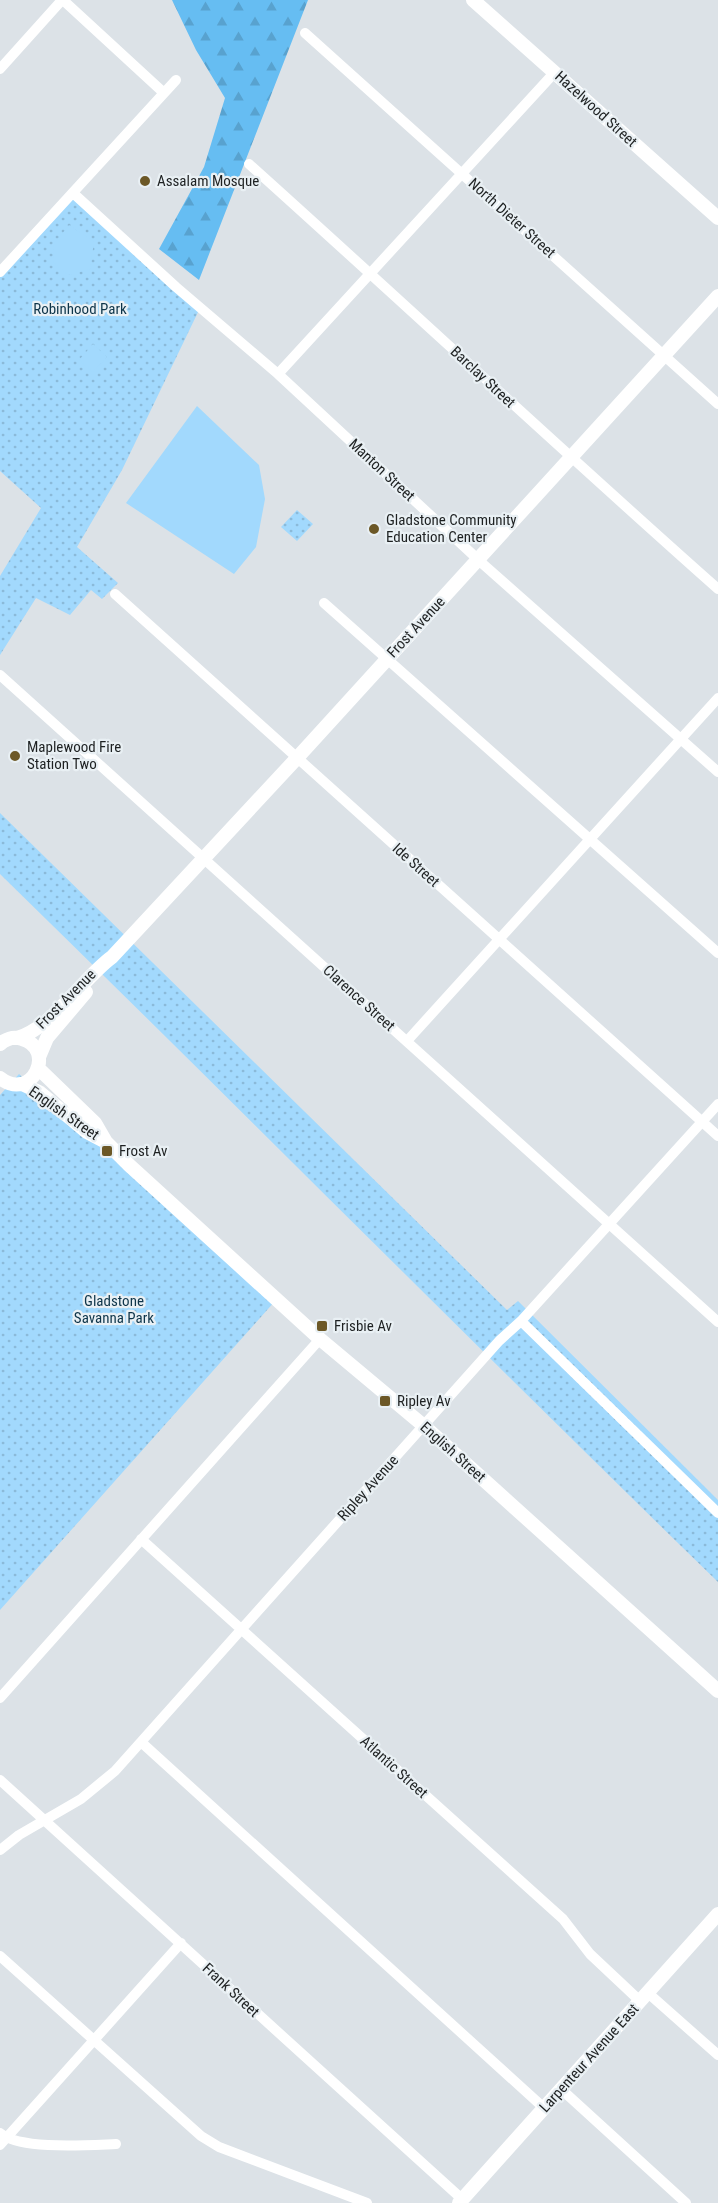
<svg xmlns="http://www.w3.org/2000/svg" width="718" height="2203" font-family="'Roboto Condensed',sans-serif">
  <defs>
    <pattern id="forest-firs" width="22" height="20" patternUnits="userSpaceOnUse" patternTransform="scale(1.5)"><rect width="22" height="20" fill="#66bdf2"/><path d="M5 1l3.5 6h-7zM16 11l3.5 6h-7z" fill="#58a2cf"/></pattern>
    <pattern id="park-dots" width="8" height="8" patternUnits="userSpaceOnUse" patternTransform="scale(1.5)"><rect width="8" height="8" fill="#a2d9fd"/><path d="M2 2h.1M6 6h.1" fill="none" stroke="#8bbad9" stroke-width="1.8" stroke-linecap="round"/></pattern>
  </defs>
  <rect width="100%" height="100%" fill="#dce2e7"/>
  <path fill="url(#forest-firs)" d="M172 0H308L199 280 159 249 204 167 225 98 196 50Z"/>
  <path fill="url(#park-dots)" d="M73 193 200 308 122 470 77 547 118 583 102 599 91 590 70 615 36 598 0 655V576L41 508 0 471V272Z
    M297 510 313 524 297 541 281 527Z
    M0 813 507 1310 518 1301 718 1500V1582C477 1348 241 1109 0 874Z
    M19 1074 276 1300 0 1610V1095Z"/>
  <path fill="#a2d9fd" d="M69 225 94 242 90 269 68 275 53 262 54 244Z
    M93 344 107 357 93 372 79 360Z
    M197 406 259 465 265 499 256 547 234 574 126 503Z"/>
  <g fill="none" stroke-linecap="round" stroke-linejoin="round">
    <path stroke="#fff" stroke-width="10" d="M63 0 164 93
      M305 33 718 404
      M0 69 62 0
      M249 164C406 305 560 449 718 589
      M73 193 176 287 278 374 484 565 718 772
      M0 272 176 80
      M278 374 555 72
      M115 594 718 1136
      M324 603 718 953
      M0 675 718 1322
      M407 1041 718 698
      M521 1321 718 1513
      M141 1539 563 1919 590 1954 640 2001
      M0 1698 320 1339
      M141 1742 544 2108
      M0 1780 462 2199
      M0 1850 19 1835 81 1799 115 1771 499 1341 521 1321 718 1104
      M0 1956 201 2136 219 2147 367 2203
      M648 1993 718 2055
      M561 2089 686 2203
      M0 2133C20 2150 88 2145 116 2144
      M0 2145 181 1943"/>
    <path stroke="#fff" stroke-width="14" d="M473 0 718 218
      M17 1038C51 1029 83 978 112 957L297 758 718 296
      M0 1044C6 1039 14 1036 22 1039 57 1049 32 1103 0 1078
      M39 1057 47 1038 86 992
      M38 1068 95 1123 106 1142 129 1165 320 1339 424 1426 718 1691
      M22 1084 39 1092 87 1132 106 1142
      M459 2203 718 1914"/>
  </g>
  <g fill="#6c5827" stroke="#e9f0f4" stroke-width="2">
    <circle cx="145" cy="181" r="6"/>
    <circle cx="374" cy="529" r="6"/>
    <circle cx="15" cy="756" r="6"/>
    <rect x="101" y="1145" width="12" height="12" rx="3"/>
    <rect x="316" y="1320" width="12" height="12" rx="3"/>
    <rect x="379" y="1395" width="12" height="12" rx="3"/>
  </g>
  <g text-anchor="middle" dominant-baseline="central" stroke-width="4.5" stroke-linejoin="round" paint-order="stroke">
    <g font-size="15" fill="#1e2122" stroke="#e9f0f4">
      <text transform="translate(596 109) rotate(42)">Hazelwood Street</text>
      <text transform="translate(512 218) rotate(42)">North Dieter Street</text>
      <text transform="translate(483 377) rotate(43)">Barclay Street</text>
      <text transform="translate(382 470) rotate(43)">Manton Street</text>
      <text transform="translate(416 627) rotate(-47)">Frost Avenue</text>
      <text transform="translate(416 865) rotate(42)">Ide Street</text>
      <text transform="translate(359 998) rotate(42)">Clarence Street</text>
      <text transform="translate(66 999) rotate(-45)">Frost Avenue</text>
      <text transform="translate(64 1113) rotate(35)">English Street</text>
      <text transform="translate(453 1452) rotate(42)">English Street</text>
      <text transform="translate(368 1488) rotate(-48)">Ripley Avenue</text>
      <text transform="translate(394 1767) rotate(42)">Atlantic Street</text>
      <text transform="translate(231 1990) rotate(43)">Frank Street</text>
      <text transform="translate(589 2058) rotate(-48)">Larpenteur Avenue East</text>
    </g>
    <g font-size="15" fill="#1e2122" stroke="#e9f0f4" text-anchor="start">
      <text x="157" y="181">Assalam Mosque</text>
      <text x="386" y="520">Gladstone Community<tspan x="386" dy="17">Education Center</tspan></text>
      <text x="27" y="747">Maplewood Fire<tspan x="27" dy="17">Station Two</tspan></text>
      <text x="119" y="1151">Frost Av</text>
      <text x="334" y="1326">Frisbie Av</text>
      <text x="397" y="1401">Ripley Av</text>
    </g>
    <g font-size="15" fill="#0e354a" stroke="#e9f0f4">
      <text x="80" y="309">Robinhood Park</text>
      <text x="114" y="1301">Gladstone<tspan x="114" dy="17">Savanna Park</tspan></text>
    </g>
  </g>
</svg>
